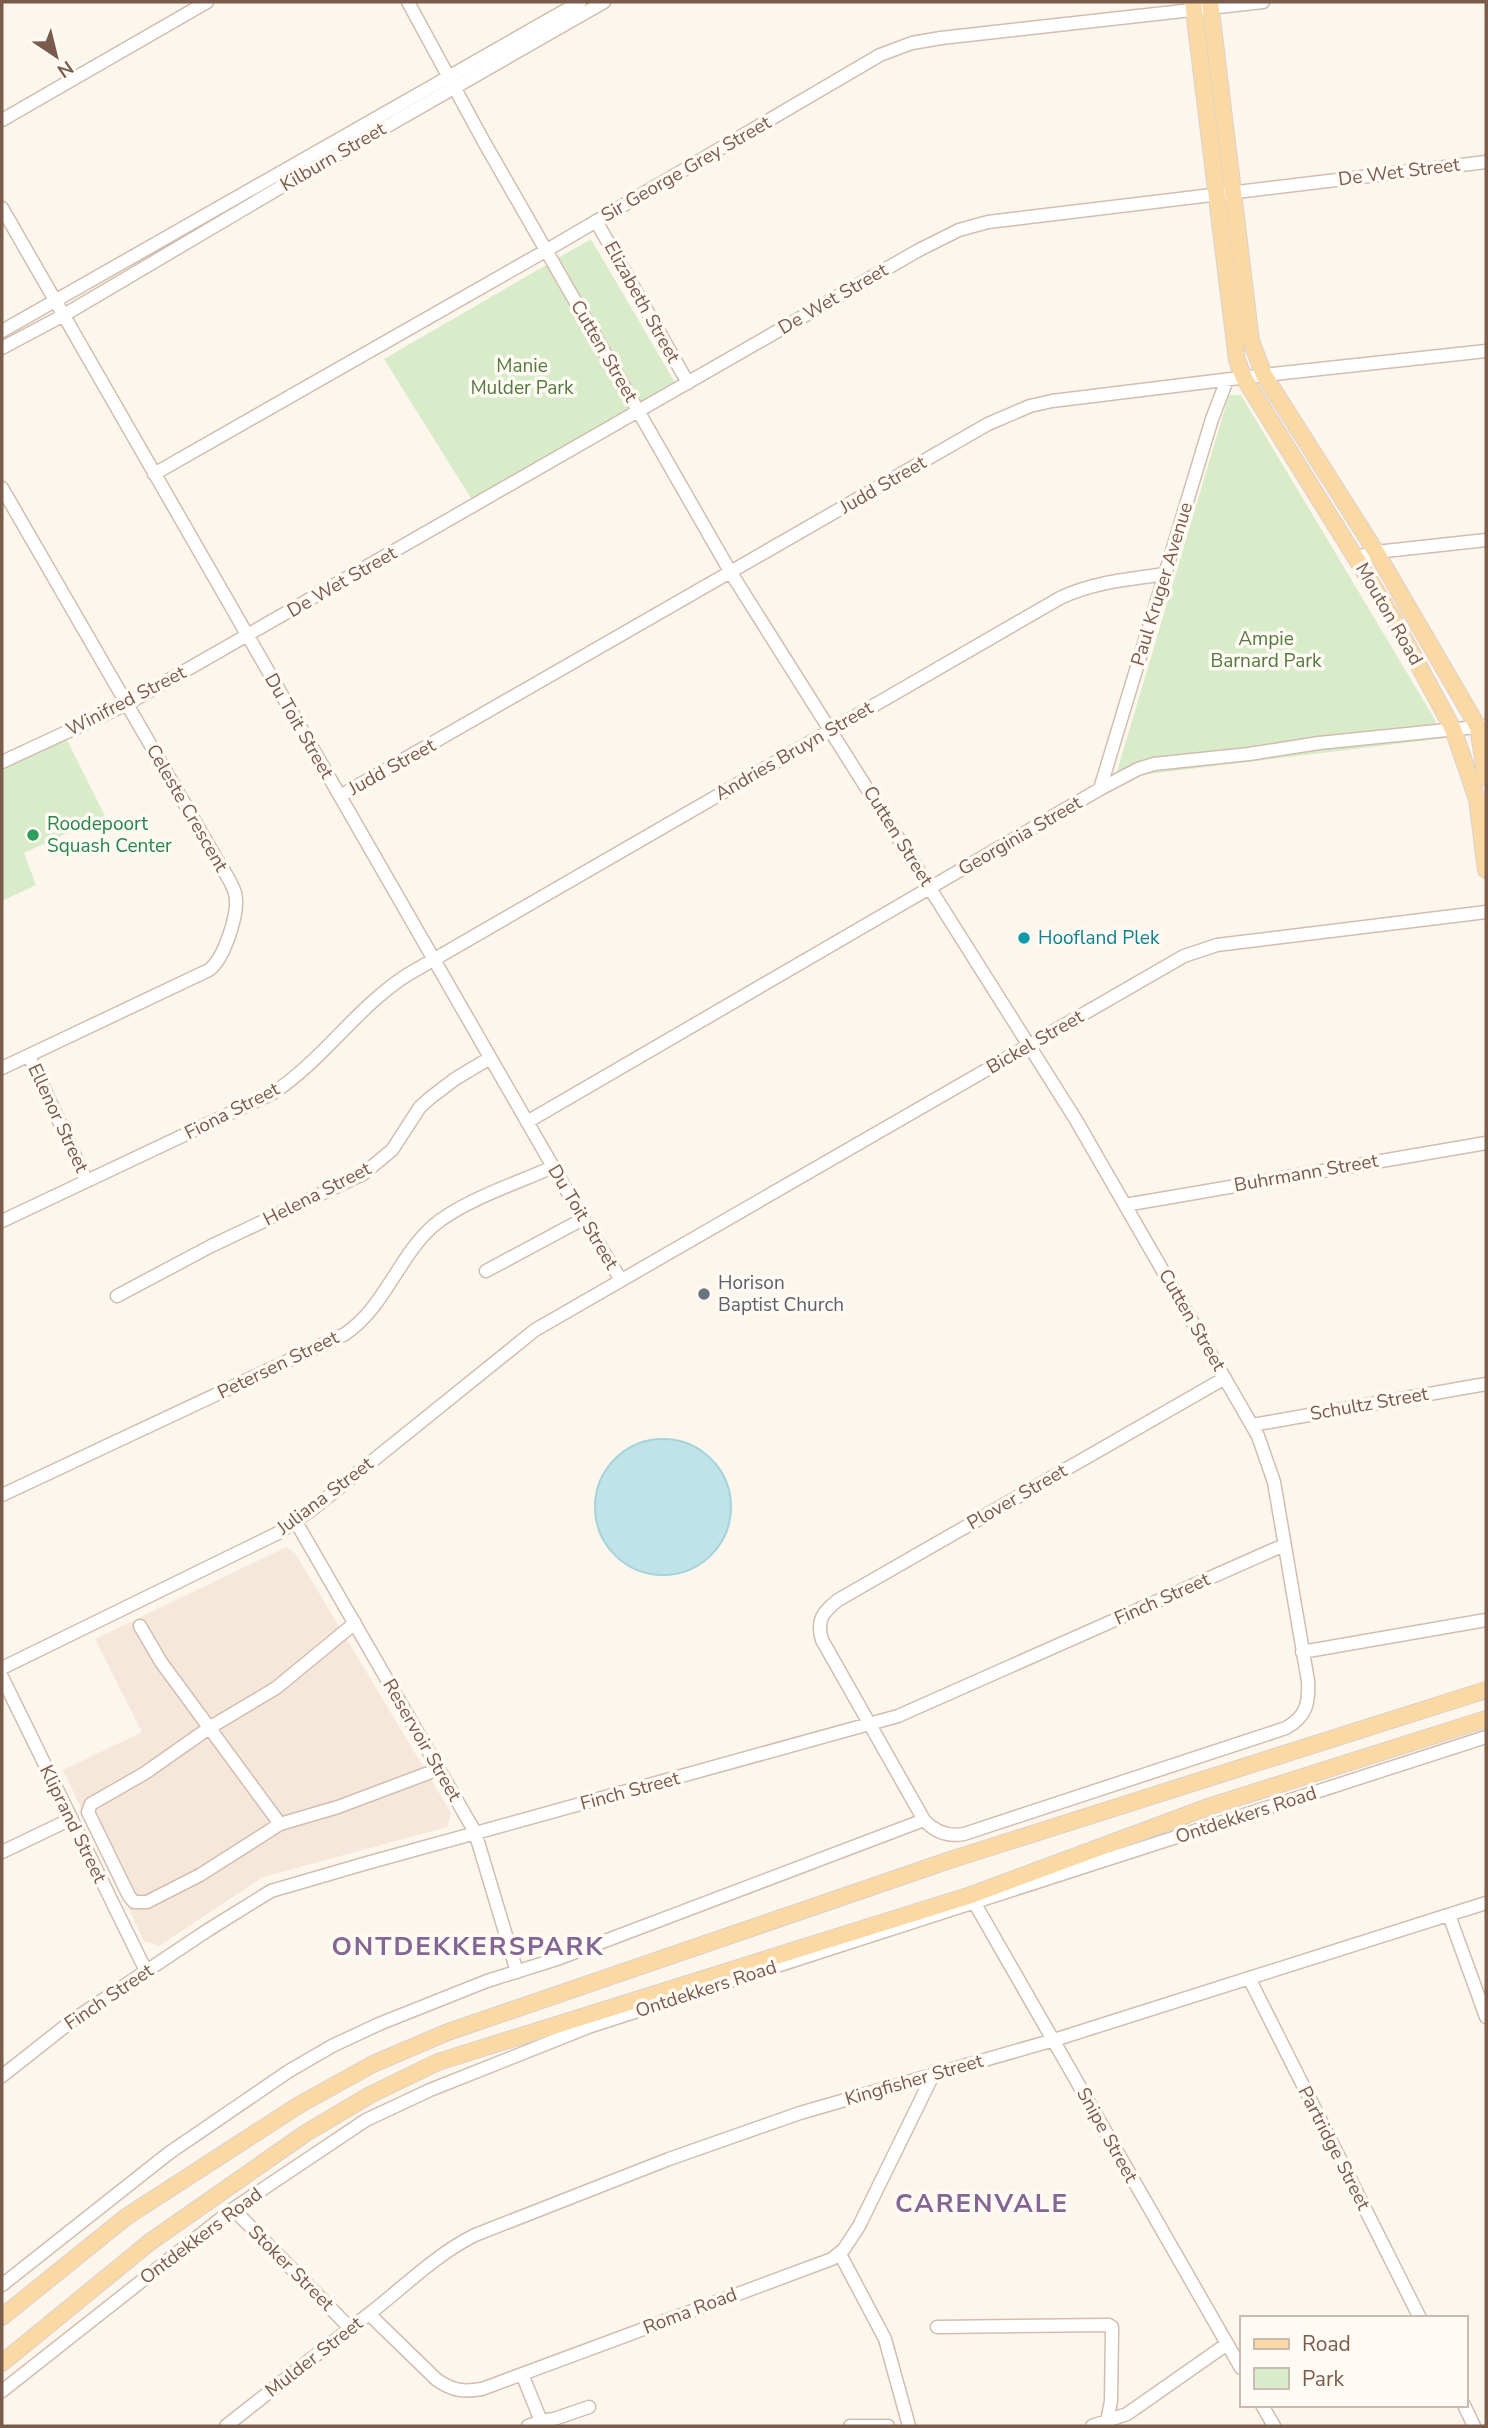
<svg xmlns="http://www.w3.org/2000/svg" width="1488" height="2428" font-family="'Nunito Sans',sans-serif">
  <rect width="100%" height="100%" fill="#fdf6ec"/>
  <path fill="#f5e8da" d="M286 1547 295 1553 451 1813 447 1827 263 1877 159 1946 144 1941 63 1770 142 1732 95 1639Z"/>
  <path fill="#d8ecc9" d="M591 239 677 386 474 503 384 359Z
    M1229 395H1241L1446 738 1115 778Z
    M66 738 105 816 24 853 36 885 2 901V768Z"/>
  <path fill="#bfe3e8" stroke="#a5d3da" stroke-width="2" d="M595 1507a68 68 0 1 1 136 0a68 68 0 1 1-136 0Z"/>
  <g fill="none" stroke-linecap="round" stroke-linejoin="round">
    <defs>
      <path id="minor" d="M408 2 484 142 731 573 1076 1120 1258 1436 1274 1482 1308 1681C1309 1703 1307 1716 1286 1728L964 1834C948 1837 935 1832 924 1820L822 1640C816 1620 823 1612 838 1600L1225 1378
        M2 120 207 2
        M2 208 583 1219 621 1280
        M596 221 688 383
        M2 331 580 2
        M2 348 64 315 291 181 604 2
        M154 474 547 250 880 55 912 43 941 38 1263 2
        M2 488 213 853C220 866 231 879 235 893 240 912 224 959 209 970L2 1068
        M1356 557 1376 552 1486 540
        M2 762 127 704 919 250 959 230 988 222 1486 162
        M1100 789 1212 419 1227 380
        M340 796 988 424 1030 406 1052 401 1264 375 1486 351
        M29 1056 86 1180
        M527 1122 1100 789 1138 769 1154 764 1249 754 1319 743 1486 726
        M1125 1205 1486 1143
        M2 1221 273 1093C323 1060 356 1008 407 975L1060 598C1093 582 1130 579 1166 574
        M486 1271 583 1219
        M117 1296 211 1246 363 1174 392 1150 420 1107 430 1098 455 1079 490 1058
        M1252 1425 1486 1384
        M2 1495 345 1334C385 1307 398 1257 433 1226 462 1201 517 1183 553 1167
        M296 1522 475 1832 517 1972
        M355 1623 276 1688 209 1728 145 1773 91 1804 88 1812 129 1896 134 1902H147L200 1875 280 1824 338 1807 439 1769
        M140 1626 161 1662 280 1824
        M1302 1652 1486 1620
        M2 1668 278 1533 314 1508 535 1330 1184 956 1217 945 1486 912
        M2 1677 146 1971
        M2 1852 71 1819
        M974 1902 1241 2368
        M1449 1915 1486 2017
        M1249 1978 1420 2318
        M2 2076 73 2020 208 1930 271 1891 367 1863 898 1716 1284 1545
        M233 2209 350 2328
        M840 2254 885 2339 909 2426
        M2 2285 169 2153 289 2071 332 2046 379 2024 487 1981 560 1958 924 1820
        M369 2314 437 2380C453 2391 464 2392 482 2389L832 2259 844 2249 859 2226 934 2073
        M937 2327 1109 2325 1112 2327V2333L1111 2401 1107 2422
        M522 2374 541 2421 528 2426
        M2 2391 233 2209 366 2120 430 2090 591 2026 1486 1737
        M1262 2405 1274 2426
        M1464 2405 1474 2426
        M541 2421 554 2419 589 2407
        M226 2426C273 2389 321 2351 369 2314 404 2287 435 2255 475 2235L669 2159 800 2113 1054 2040 1486 1903
        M850 2426H888
        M1092 2426 1127 2414 1227 2344"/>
      <path id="major" d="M1193 2 1237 360 1244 378 1393 618 1453 729 1477 799 1486 870
        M1210 2 1251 341 1264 375 1376 552 1478 727 1486 778
        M2 2317 126 2217 299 2105 373 2064 448 2032 950 1860 1486 1690
        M2 2363 150 2242 306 2133 370 2095 438 2062 971 1895 1211 1806 1486 1719"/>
    </defs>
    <use href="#minor" stroke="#d1beb0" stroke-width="15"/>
    <use href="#major" stroke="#dad1cd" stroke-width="18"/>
    <use href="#minor" stroke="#fff" stroke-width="12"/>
    <use href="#major" stroke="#fbd9a5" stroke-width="16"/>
  </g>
  <circle fill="#2e9e5b" stroke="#fffaf3" stroke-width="2.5" cx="33" cy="835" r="7"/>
  <circle fill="#0f9aa8" stroke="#fffaf3" stroke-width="2.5" cx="1024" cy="938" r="7"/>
  <circle fill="#6b7280" stroke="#fffaf3" stroke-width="2.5" cx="704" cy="1294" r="7"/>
  <g text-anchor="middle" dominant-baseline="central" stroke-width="7" stroke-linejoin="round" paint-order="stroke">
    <g font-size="19" fill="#7a5c4d" stroke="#fffaf3">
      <text transform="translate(333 157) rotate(-30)">Kilburn Street</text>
      <text transform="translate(686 169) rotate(-30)">Sir George Grey Street</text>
      <text transform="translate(1399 172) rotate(-7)">De Wet Street</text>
      <text transform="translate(833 299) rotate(-30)">De Wet Street</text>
      <text transform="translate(642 302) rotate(61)">Elizabeth Street</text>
      <text transform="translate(604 351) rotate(60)">Cutten Street</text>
      <text transform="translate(883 485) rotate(-30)">Judd Street</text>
      <text transform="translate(342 582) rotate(-30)">De Wet Street</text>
      <text transform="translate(1162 584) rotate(-73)">Paul Kruger Avenue</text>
      <text transform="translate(1389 614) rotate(60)">Mouton Road</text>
      <text transform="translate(126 701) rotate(-27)">Winifred Street</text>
      <text transform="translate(299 726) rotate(60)">Du Toit Street</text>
      <text transform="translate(794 751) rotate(-30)">Andries Bruyn Street</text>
      <text transform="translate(392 767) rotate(-29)">Judd Street</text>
      <text transform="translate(187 808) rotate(60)">Celeste Crescent</text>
      <text transform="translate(898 836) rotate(58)">Cutten Street</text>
      <text transform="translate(1020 836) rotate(-30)">Georginia Street</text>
      <text transform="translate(1035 1042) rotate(-30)">Bickel Street</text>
      <text transform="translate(232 1111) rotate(-27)">Fiona Street</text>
      <text transform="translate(58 1118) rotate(65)">Ellenor Street</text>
      <text transform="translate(1306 1173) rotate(-10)">Buhrmann Street</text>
      <text transform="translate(317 1194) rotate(-27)">Helena Street</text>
      <text transform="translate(583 1217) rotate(59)">Du Toit Street</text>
      <text transform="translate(1192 1320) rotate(60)">Cutten Street</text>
      <text transform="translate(278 1365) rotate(-26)">Petersen Street</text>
      <text transform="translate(1369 1404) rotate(-10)">Schultz Street</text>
      <text transform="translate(325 1496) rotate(-37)">Juliana Street</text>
      <text transform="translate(1017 1497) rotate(-30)">Plover Street</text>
      <text transform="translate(1162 1599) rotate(-24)">Finch Street</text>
      <text transform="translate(422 1740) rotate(60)">Reservoir Street</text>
      <text transform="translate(630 1791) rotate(-15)">Finch Street</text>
      <text transform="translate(1246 1815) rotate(-18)">Ontdekkers Road</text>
      <text transform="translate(73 1824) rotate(64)">Kliprand Street</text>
      <text transform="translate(706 1989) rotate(-18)">Ontdekkers Road</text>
      <text transform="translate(109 1997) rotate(-34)">Finch Street</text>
      <text transform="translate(914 2080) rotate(-16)">Kingfisher Street</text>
      <text transform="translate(1107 2135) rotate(61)">Snipe Street</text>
      <text transform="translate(1334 2148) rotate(63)">Partridge Street</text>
      <text transform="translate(201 2236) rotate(-37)">Ontdekkers Road</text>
      <text transform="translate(291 2268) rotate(45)">Stoker Street</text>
      <text transform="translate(690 2311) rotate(-21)">Roma Road</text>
      <text transform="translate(314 2357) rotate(-38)">Mulder Street</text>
    </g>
    <g font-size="19" fill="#537a41" stroke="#fffaf3">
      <text x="522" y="366">Manie<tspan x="522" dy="22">Mulder Park</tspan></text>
      <text x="1266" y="639">Ampie<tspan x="1266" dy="22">Barnard Park</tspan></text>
    </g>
    <g font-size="19" fill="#27864d" stroke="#fffaf3" text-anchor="start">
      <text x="47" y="824">Roodepoort<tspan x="47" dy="22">Squash Center</tspan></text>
    </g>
    <g font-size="19" fill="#0d838f" stroke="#fffaf3" text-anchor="start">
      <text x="1038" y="938">Hoofland Plek</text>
    </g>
    <g font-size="19" fill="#5b616d" stroke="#fffaf3" text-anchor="start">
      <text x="718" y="1283">Horison<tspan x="718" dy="22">Baptist Church</tspan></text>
    </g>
    <g font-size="26" font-weight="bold" letter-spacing="2" fill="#846695" stroke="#fffaf3">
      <text x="468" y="1946">ONTDEKKERSPARK</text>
      <text x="982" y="2203">CARENVALE</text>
    </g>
  </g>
  <rect width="1488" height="2428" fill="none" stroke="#7a5c4d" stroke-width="7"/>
  <rect x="1240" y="2316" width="228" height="91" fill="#fffaf3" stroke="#cabbb1" stroke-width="2"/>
  <rect x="1254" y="2339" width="35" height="10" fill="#fbd9a5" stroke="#cabbb1" stroke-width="2"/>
  <text x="1302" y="2351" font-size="21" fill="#7a5c4d">Road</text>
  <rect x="1254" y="2368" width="35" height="21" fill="#d8ecc9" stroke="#cabbb1" stroke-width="2"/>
  <text x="1302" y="2386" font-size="21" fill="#7a5c4d">Park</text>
  <g transform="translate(56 56) rotate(145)" stroke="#fffaf3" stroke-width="5" paint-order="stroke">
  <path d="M0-5L12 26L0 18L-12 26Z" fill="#7a5c4d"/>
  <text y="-10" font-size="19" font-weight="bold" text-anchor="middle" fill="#7a5c4d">N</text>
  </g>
</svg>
